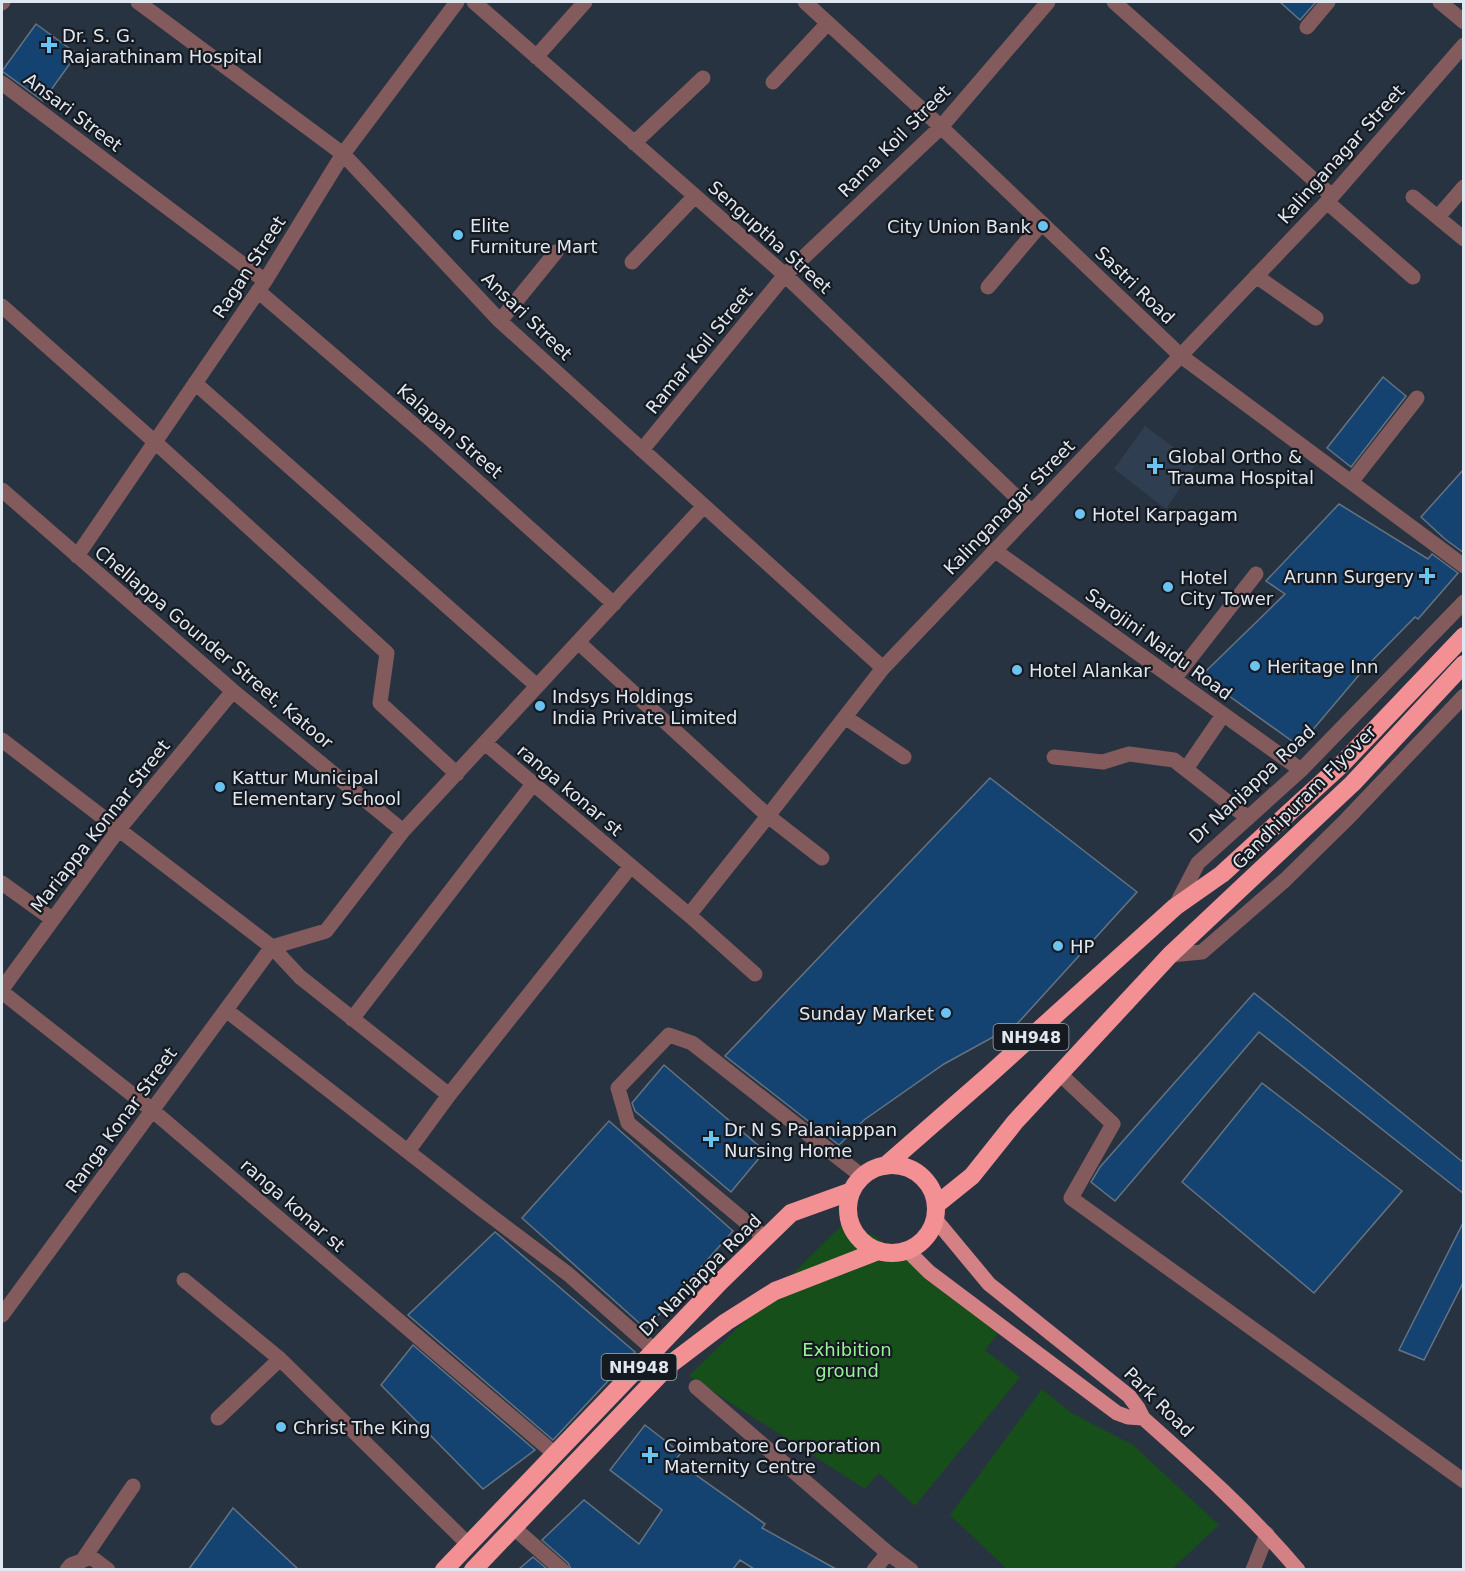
<svg xmlns="http://www.w3.org/2000/svg" width="1465" height="1571" font-family="'DejaVu Sans',sans-serif">
  <rect width="100%" height="100%" fill="#273340"/>
  <path fill="#2f3e50" d="M1145 426 1196 464 1166 509 1114 469Z"/>
  <path fill="#164f19" d="M843 1224 875 1236 1000 1331 985 1350 1020 1377 915 1506 879 1473 865 1489 689 1376Z
    M1042 1389 1070 1412 1133 1445 1219 1525 1172 1569H1007L950 1515Z"/>
  <path fill="#144372" stroke="#657381" stroke-width="1.5" d="M1280 2H1316L1300 20Z
    M36 24 77 54 43 101 2 71Z
    M1383 377 1406 396 1351 467 1327 448Z
    M1464 469V553L1445 539 1421 517Z
    M1339 504 1428 559 1432 554 1458 573 1418 619 1415 617 1365 668 1299 746 1201 676 1285 594 1266 581Z
    M990 778 1137 892 1017 1024 944 1064 864 1120 839 1145 725 1056Z
    M1254 993 1464 1163V1194L1259 1032 1115 1201 1091 1182 1100 1167Z
    M664 1065 765 1151 731 1192 635 1111 632 1103Z
    M1262 1083 1402 1191 1314 1293 1182 1182Z
    M609 1121 733 1231 646 1329 522 1218Z
    M1464 1221V1281L1424 1360 1399 1350Z
    M495 1232 635 1352 553 1440 408 1315Z
    M413 1345 535 1450 483 1489 381 1385Z
    M645 1425 681 1453 675 1460 765 1524 762 1528 836 1569H754L740 1560 733 1569H571L568 1563 542 1540 584 1500 639 1544 662 1510 610 1470Z
    M233 1508 298 1569H189Z
    M533 1557 547 1569H519Z"/>
  <g fill="none" stroke-linecap="round" stroke-linejoin="round">
    <path stroke="#835b5c" stroke-width="15" d="M138 2 343 154 500 321 883 668
      M474 2 785 275 1031 511
      M805 2 941 127 1181 356 1464 566
      M1114 2 1332 196
      M1440 2 1464 22
      M2 3 3 2
      M1307 27 1328 2
      M536 57 585 2
      M773 82 827 24
      M2 83 265 281
      M634 143 703 78
      M1413 197 1464 239
      M1327 202 1413 277
      M1438 217 1464 187
      M632 262 695 196
      M1256 276 1316 318
      M988 287 1042 223
      M258 291 429 438 614 604
      M2 306 155 442 387 653 380 703 457 774
      M500 321 556 252
      M195 383 537 686
      M642 450 785 275 941 127 1048 2
      M1351 482 1417 398
      M2 490 233 691 403 831
      M994 550 1301 770
      M77 556 265 281 343 154 457 2
      M578 642 768 816 883 668 1327 202 1464 45
      M1174 679 1256 574
      M845 717 904 757
      M2 740 272 947 300 977 449 1095
      M485 743 689 915 755 974
      M1054 757 1103 762 1129 754 1174 760 1248 818
      M1186 769 1223 715
      M2 883 52 919
      M1175 907 1198 863 1301 770 1464 602
      M689 915 768 816 822 858
      M272 947 326 931 403 831 704 506
      M1170 955 1202 952 1285 880 1347 819 1464 696
      M2 989 119 829 233 691
      M2 992 152 1110 555 1454
      M226 1010 479 1207 568 1274 655 1351
      M352 1019 533 784
      M1061 1075 1113 1124 1071 1198 1464 1481
      M408 1151 449 1095 631 866
      M765 1238 628 1123 618 1088 669 1035 692 1043 863 1177
      M184 1280 280 1359 468 1544
      M2 1315 272 947
      M696 1387 888 1553 911 1570
      M218 1418 280 1359
      M514 1528 562 1570
      M82 1561 133 1486
      M67 1570 71 1565 91 1557 108 1570
      M874 1570 888 1553
      M1253 1570 1267 1534"/>
    <path stroke="#d38184" stroke-width="15" d="M935 1219 989 1284 1129 1396 1138 1408 1143 1418C1197 1466 1251 1514 1298 1570
      M907 1250 929 1272 1117 1413 1128 1417 1143 1418"/>
    <path stroke="#f29094" stroke-width="18" d="M848 1209a44 44 0 1 1 88 0a44 44 0 1 1-88 0Z
      M885 1166 988 1076 1175 907 1222 874 1341 765 1464 636
      M936 1205 972 1176 1015 1122 1170 955 1353 783 1464 664
      M444 1570 720 1282 791 1213 852 1191
      M473 1570 668 1366 726 1322 775 1291 878 1251"/>
  </g>
  <g fill="#6bc3f2" stroke="#151a20" stroke-width="2">
    <path d="M46 36h6v6h6v6h-6v6h-6v-6h-6v-6h6z"/>
    <circle cx="1043" cy="226" r="6"/>
    <circle cx="458" cy="235" r="6"/>
    <path d="M1152 457h6v6h6v6h-6v6h-6v-6h-6v-6h6z"/>
    <circle cx="1080" cy="514" r="6"/>
    <path d="M1424 567h6v6h6v6h-6v6h-6v-6h-6v-6h6z"/>
    <circle cx="1168" cy="587" r="6"/>
    <circle cx="1255" cy="666" r="6"/>
    <circle cx="1017" cy="670" r="6"/>
    <circle cx="540" cy="706" r="6"/>
    <circle cx="220" cy="787" r="6"/>
    <circle cx="1058" cy="946" r="6"/>
    <circle cx="946" cy="1013" r="6"/>
    <path d="M708 1130h6v6h6v6h-6v6h-6v-6h-6v-6h6z"/>
    <circle cx="281" cy="1427" r="6"/>
    <path d="M647 1446h6v6h6v6h-6v6h-6v-6h-6v-6h6z"/>
  </g>
  <g text-anchor="middle" dominant-baseline="central" stroke-width="4.5" stroke-linejoin="round" paint-order="stroke">
    <g fill="#151a20" stroke="#a3aab2" stroke-width="1.5">
      <rect x="993.5" y="1024" width="75" height="26" rx="4.5"/>
      <rect x="601.5" y="1354" width="75" height="26" rx="4.5"/>
    </g>
    <g font-size="16" font-weight="bold" fill="#e0e7f0">
      <text x="1031" y="1037">NH948</text>
      <text x="639" y="1367">NH948</text>
    </g>
    <g font-size="18" fill="#e0e7f0" stroke="#151a20" text-anchor="start">
      <text x="62" y="35">Dr. S. G.<tspan x="62" dy="21">Rajarathinam Hospital</tspan></text>
      <text x="470" y="225">Elite<tspan x="470" dy="21">Furniture Mart</tspan></text>
      <text x="1031" y="226" text-anchor="end">City Union Bank</text>
      <text x="1168" y="456">Global Ortho &amp;<tspan x="1168" dy="21">Trauma Hospital</tspan></text>
      <text x="1092" y="514">Hotel Karpagam</text>
      <text x="1414" y="576" text-anchor="end">Arunn Surgery</text>
      <text x="1180" y="577">Hotel<tspan x="1180" dy="21">City Tower</tspan></text>
      <text x="1267" y="666">Heritage Inn</text>
      <text x="1029" y="670">Hotel Alankar</text>
      <text x="552" y="696">Indsys Holdings<tspan x="552" dy="21">India Private Limited</tspan></text>
      <text x="232" y="777">Kattur Municipal<tspan x="232" dy="21">Elementary School</tspan></text>
      <text x="1070" y="946">HP</text>
      <text x="934" y="1013" text-anchor="end">Sunday Market</text>
      <text x="724" y="1129">Dr N S Palaniappan<tspan x="724" dy="21">Nursing Home</tspan></text>
      <text x="293" y="1427">Christ The King</text>
      <text x="664" y="1445">Coimbatore Corporation<tspan x="664" dy="21">Maternity Centre</tspan></text>
    </g>
    <g font-size="18" fill="#e0e7f0" stroke="#151a20">
      <text transform="translate(73 112) rotate(37)">Ansari Street</text>
      <text transform="translate(894 141) rotate(-45)">Rama Koil Street</text>
      <text transform="translate(1341 154) rotate(-48)">Kalinganagar Street</text>
      <text transform="translate(770 237) rotate(42)">Senguptha Street</text>
      <text transform="translate(249 267) rotate(-57)">Ragan Street</text>
      <text transform="translate(1135 285) rotate(44)">Sastri Road</text>
      <text transform="translate(527 316) rotate(44)">Ansari Street</text>
      <text transform="translate(699 350) rotate(-51)">Ramar Koil Street</text>
      <text transform="translate(450 431) rotate(41)">Kalapan Street</text>
      <text transform="translate(1009 507) rotate(-46)">Kalinganagar Street</text>
      <text transform="translate(1159 644) rotate(36)">Sarojini Naidu Road</text>
      <text transform="translate(214 647) rotate(40)">Chellappa Gounder Street, Katoor</text>
      <text transform="translate(1252 784) rotate(-43)">Dr Nanjappa Road</text>
      <text transform="translate(570 790) rotate(40)">ranga konar st</text>
      <text transform="translate(1304 797) rotate(-45)">Gandhipuram Flyover</text>
      <text transform="translate(100 826) rotate(-52)">Mariappa Konnar Street</text>
      <text transform="translate(121 1120) rotate(-54)">Ranga Konar Street</text>
      <text transform="translate(293 1205) rotate(41)">ranga konar st</text>
      <text transform="translate(700 1275) rotate(-45)">Dr Nanjappa Road</text>
      <text transform="translate(1159 1402) rotate(45)">Park Road</text>
    </g>
    <g font-size="18" fill="#99f299" stroke="#151a20">
      <text x="847" y="1349">Exhibition<tspan x="847" dy="21">ground</tspan></text>
    </g>
  </g>
  <rect width="1465" height="1571" fill="none" stroke="#e0e7f0" stroke-width="6"/>
</svg>
